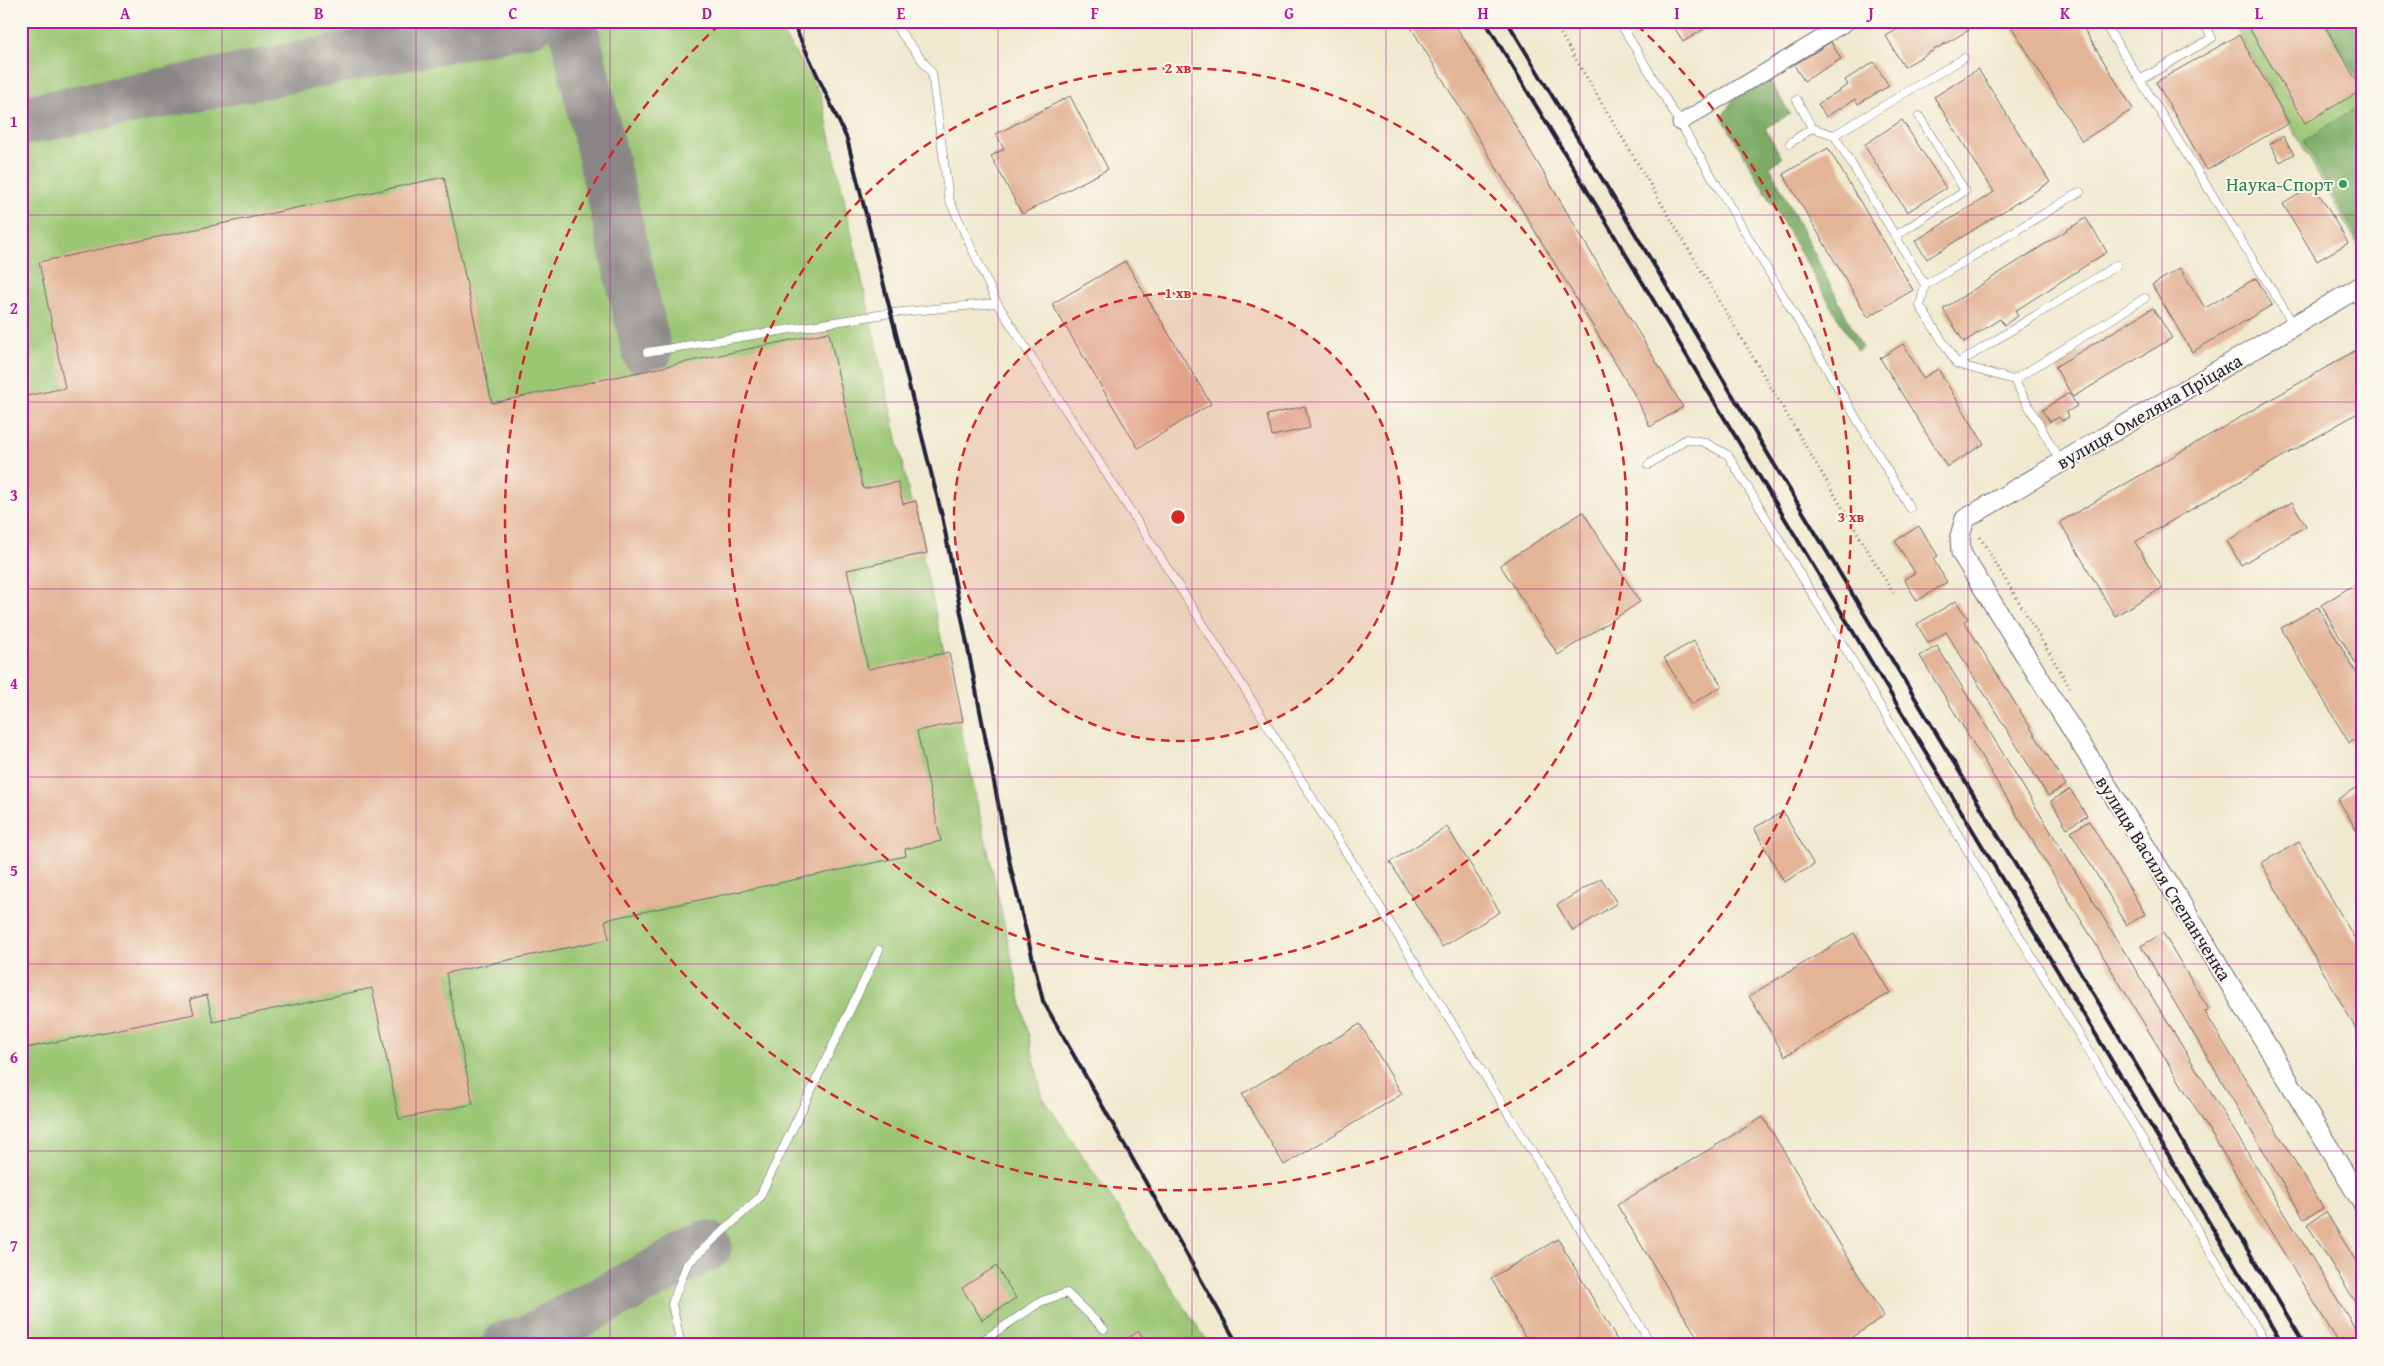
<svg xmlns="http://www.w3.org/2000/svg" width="2384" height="1366" font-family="'Gentium Book Plus',serif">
  <rect width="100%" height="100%" fill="#fbf7ec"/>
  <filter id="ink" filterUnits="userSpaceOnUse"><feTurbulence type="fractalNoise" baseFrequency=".02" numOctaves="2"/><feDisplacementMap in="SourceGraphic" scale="10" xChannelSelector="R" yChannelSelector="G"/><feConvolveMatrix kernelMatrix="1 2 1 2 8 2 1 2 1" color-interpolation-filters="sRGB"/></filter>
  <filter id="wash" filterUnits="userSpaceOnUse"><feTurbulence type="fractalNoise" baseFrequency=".0096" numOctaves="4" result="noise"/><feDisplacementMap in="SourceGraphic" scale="20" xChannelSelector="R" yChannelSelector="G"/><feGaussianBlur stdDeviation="1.12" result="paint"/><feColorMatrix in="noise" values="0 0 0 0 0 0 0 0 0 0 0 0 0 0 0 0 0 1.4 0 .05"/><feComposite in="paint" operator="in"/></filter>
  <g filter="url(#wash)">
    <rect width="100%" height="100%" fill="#f0e9cf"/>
    <path fill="#9bc673" stroke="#5e7457" d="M21 21H775L821 95 1042 1096 1210 1345H21Z
      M2232 21H2363V246L2360 248Z"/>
    <path fill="#7cab65" stroke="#4f6650" d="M2325 21H2363V86Z
      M1768 78 1790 114 1765 128 1782 158 1770 167 1862 347 1857 351 1722 117 1735 97Z
      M2363 103V243L2361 244 2304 141Z"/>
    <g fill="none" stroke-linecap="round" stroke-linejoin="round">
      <path stroke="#898685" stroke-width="50" d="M572 21 647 352
        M21 121 532 21
        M507 1345 528 1340 707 1246"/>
    </g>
    <g id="blocks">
      <path fill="#e3b496" d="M1407 21H1453L1683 407 1650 427 1636 397Z
        M1671 21H1717L1683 42Z
        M1912 21H1964L1969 30 1904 67 1886 36Z
        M2008 21H2079L2133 109 2082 141Z
        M2245 21H2322L2362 90 2305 123Z
        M2239 35 2289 123 2207 170 2156 82Z
        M1831 42 1841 59 1804 81 1794 65Z
        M1874 62 1889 86 1858 104 1855 99 1826 117 1818 104 1848 85 1845 80Z
        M1978 69 2050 182 1927 259 1915 241 1994 192 1934 97Z
        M1070 96 1108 169 1022 214 991 156 1004 149 996 134Z
        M1902 120 1946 188 1907 212 1864 145Z
        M2283 136 2294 154 2280 162 2270 144Z
        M1828 148 1913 290 1868 317 1783 174Z
        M444 177 492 403 829 332 863 489 898 482 903 504 916 501 927 553 847 570 868 669 949 652 963 721 917 731 941 841 905 849 906 856 605 920 609 939 446 973 473 1104 399 1119 372 988 213 1022 207 995 190 999 194 1014 21 1049V397L65 388 39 262Z
        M2314 185 2348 243 2317 261 2283 204Z
        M2086 218 2107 252 2015 311 2018 316 2004 325 2000 319 1964 342 1943 309Z
        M1125 261 1211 404 1138 448 1052 304Z
        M2180 268 2205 308 2256 278 2272 305 2192 352 2152 285Z
        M2153 308 2172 338 2073 397 2055 367Z
        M1903 344 1923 378 1938 369 1984 444 1947 467 1880 358Z
        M2363 346V410L2135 542 2162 588 2115 616 2060 522Z
        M2069 393 2077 406 2067 412 2069 417 2062 421 2059 417 2050 422 2042 410Z
        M1305 406 1310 428 1272 436 1267 415Z
        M2292 502 2306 526 2241 565 2227 541Z
        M1583 512 1640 602 1558 655 1500 565Z
        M1919 526 1938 556 1933 559 1947 582 1917 601 1904 579 1915 573 1895 541Z
        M2360 581 2363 586V676L2321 605Z
        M1956 601 1968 619 1964 621 2066 785 2048 796 1946 632 1928 643 1917 624Z
        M2318 607 2363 684V735L2349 743 2281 628Z
        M1694 641 1722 686 1692 704 1664 658Z
        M1937 646 2363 1341V1345H2340L1920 656Z
        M2363 784V841L2338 799Z
        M2070 789 2087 816 2067 828 2051 801Z
        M1783 812 1814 865 1784 882 1754 828Z
        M2089 821 2145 914 2127 925 2071 832Z
        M1447 827 1500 912 1442 947 1390 862Z
        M2299 842 2363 953V1041L2261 863Z
        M1601 878 1617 903 1573 931 1557 905Z
        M1854 933 1890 993 1785 1056 1749 996Z
        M2163 933 2209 1010 2205 1012 2323 1208 2304 1219 2141 946Z
        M1360 1024 1402 1094 1284 1165 1242 1094Z
        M1763 1117 1884 1317 1839 1345H1702L1617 1205Z
        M2326 1212 2363 1273V1315L2307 1224Z
        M1558 1239 1620 1345H1530L1491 1278Z
        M996 1266 1016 1298 982 1320 962 1288Z
        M1139 1331 1147 1345H1117Z"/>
    </g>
  </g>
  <g filter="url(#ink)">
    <use href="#blocks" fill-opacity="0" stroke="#6a686f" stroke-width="1"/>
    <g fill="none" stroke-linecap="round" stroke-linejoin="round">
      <defs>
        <path id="service" d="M892 21 932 73 949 199 997 303 1246 691 1652 1345
          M1619 21 1910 508
          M2103 21 2294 325
          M2140 80 2212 38 2203 21
          M1797 100 1812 128 1834 135 1964 58
          M1834 135 1925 285 2080 192
          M1790 143 1812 128
          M1895 236 1965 191 1919 116
          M1925 285 1920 306 1957 364 2014 380 2061 463
          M647 352 891 313 997 303
          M1957 364 2117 265
          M2014 380 2145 298
          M1648 465 1686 439 1704 442 1728 455 2267 1345
          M681 1345 672 1304 687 1264 759 1198 879 950
          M976 1345 1042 1301 1067 1293 1104 1329"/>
        <path id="minor" d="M1680 123 1849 21"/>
        <path id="tertiary" d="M2363 285 1965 519 1960 536 1961 553 2179 900 2363 1204"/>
      </defs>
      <use href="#service" stroke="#6a686f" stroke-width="9"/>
      <use href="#minor" stroke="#6a686f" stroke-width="17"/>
      <use href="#tertiary" stroke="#6a686f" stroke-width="21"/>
      <path stroke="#6a686f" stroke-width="3" stroke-dasharray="1 4" stroke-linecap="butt" d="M1553 21 1893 593
        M1980 537 2072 691"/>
      <use href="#service" stroke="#fff" stroke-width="8"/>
      <use href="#minor" stroke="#fff" stroke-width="15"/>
      <use href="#tertiary" stroke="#fff" stroke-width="19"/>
      <path stroke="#22223b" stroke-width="4" d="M792 21 847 139 942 516 1011 869 1043 1001 1238 1345
        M1485 21 2283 1345
        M1507 21 2305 1345"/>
    </g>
  </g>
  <path fill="none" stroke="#b5179e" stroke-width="1" stroke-opacity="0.55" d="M222 21V1345M416 21V1345M610 21V1345M804 21V1345M998 21V1345M1192 21V1345M1386 21V1345M1580 21V1345M1774 21V1345M1968 21V1345M2162 21V1345M21 215H2363M21 402H2363M21 589H2363M21 777H2363M21 964H2363M21 1151H2363"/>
  <circle cx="1178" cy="517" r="224" fill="#d62828" fill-opacity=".12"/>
  <g fill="none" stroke="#d62828" stroke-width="2.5" stroke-dasharray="9 6">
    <circle cx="1178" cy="517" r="224"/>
    <circle cx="1178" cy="517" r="449"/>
    <path d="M1637 25A673 673 0 1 1 719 25"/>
  </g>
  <circle fill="#2e9e5b" stroke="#fbf7ec" stroke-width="2" cx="2343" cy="184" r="5"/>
  <g text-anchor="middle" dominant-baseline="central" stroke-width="4" stroke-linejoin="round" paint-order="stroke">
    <g font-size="19" fill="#27864d" stroke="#fbf7ec" text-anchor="end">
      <text x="2333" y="184">Наука-Спорт</text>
    </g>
    <g font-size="19" fill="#22223b" stroke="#fbf7ec">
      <text transform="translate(2149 411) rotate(-30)">вулиця Омеляна Пріцака</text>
      <text transform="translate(2164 878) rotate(58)">вулиця Василя Степанченка</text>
    </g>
  </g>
  <circle cx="1178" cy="517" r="8" fill="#d62828" stroke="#fbf7ec" stroke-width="2.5"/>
  <g font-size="15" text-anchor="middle" font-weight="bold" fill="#d62828" stroke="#fbf7ec" stroke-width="4" stroke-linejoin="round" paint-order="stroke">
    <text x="1178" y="73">2 хв</text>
    <text x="1178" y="298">1 хв</text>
    <text x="1851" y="522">3 хв</text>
  </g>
  <rect width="2384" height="1366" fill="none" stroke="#fbf7ec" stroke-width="55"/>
  <rect x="28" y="28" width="2328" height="1310" fill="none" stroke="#b5179e" stroke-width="2"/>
  <g font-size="16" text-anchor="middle" font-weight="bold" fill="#b5179e">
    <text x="125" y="19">A</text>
    <text x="319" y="19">B</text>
    <text x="513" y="19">C</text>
    <text x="707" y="19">D</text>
    <text x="901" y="19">E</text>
    <text x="1095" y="19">F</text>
    <text x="1289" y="19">G</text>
    <text x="1483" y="19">H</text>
    <text x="1677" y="19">I</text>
    <text x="1871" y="19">J</text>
    <text x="2065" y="19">K</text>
    <text x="2259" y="19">L</text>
    <text x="14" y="127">1</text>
    <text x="14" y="314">2</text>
    <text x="14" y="501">3</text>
    <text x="14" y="689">4</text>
    <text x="14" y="876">5</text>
    <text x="14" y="1063">6</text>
    <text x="14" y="1251">7</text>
  </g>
</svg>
